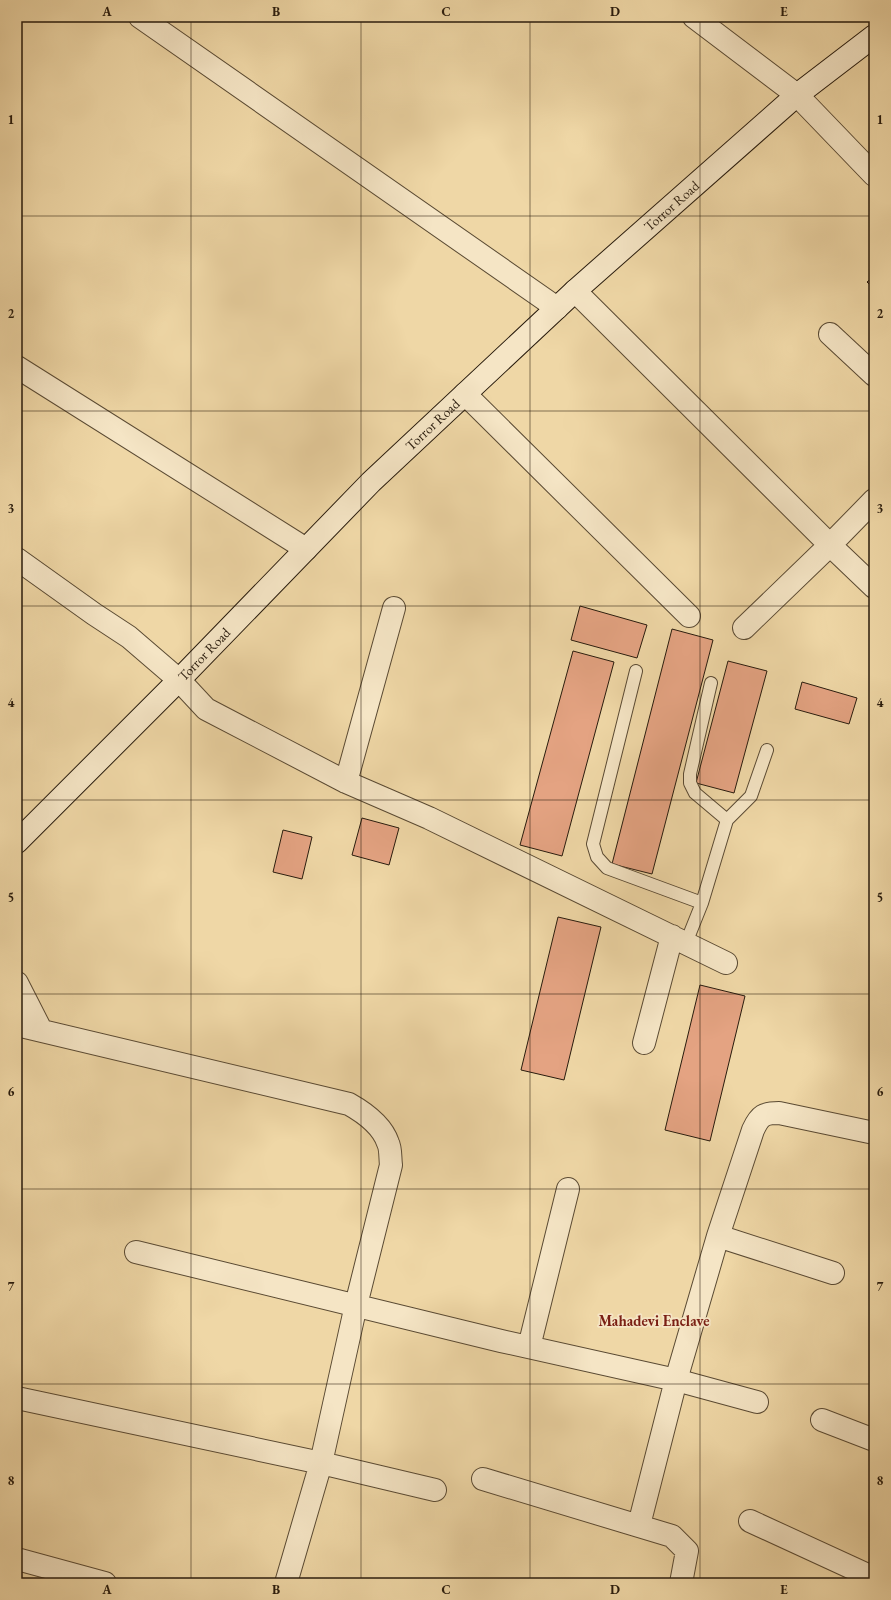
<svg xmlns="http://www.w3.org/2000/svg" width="891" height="1600" font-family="'EB Garamond',serif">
  <rect width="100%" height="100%" fill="#efd7a6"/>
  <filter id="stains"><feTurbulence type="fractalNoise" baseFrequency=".005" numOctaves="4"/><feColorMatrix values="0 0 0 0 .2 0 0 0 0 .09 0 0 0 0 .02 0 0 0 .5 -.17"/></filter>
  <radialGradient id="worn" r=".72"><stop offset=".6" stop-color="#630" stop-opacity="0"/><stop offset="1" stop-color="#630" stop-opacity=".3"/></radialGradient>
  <path fill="#e4a382" stroke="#281b0d" d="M874 276V289L867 282Z
    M580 606 647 625 637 658 571 640Z
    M672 629 713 640 652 874 612 864Z
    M573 651 614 662 562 856 520 845Z
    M728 661 767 671 734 793 696 783Z
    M802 682 857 698 849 724 795 709Z
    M362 818 399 828 389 865 352 855Z
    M283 830 312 837 302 879 273 872Z
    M558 917 601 927 564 1080 521 1070Z
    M700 985 745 996 710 1141 665 1130Z"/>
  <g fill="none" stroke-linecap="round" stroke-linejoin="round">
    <defs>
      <path id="lane" d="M636 671 593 844 597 857 607 868 702 903
        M711 683 690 774V783L695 793 727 820
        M686 943 702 903 727 820 751 796 767 750"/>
      <path id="street" d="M140 17 557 308
        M694 17 797 95 874 175
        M575 291 830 545 874 587
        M830 334 874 375
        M17 367 306 549
        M465 394 689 616
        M17 559 94 614 129 637 179 680 206 709 346 782 429 818 726 963
        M744 628 830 545 874 500
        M346 782 394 608
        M17 983 41 1030
        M17 1025 349 1104C365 1113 382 1125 388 1143 391 1149 390 1158 391 1165L356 1305 321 1463 286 1583
        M644 1043 672 936
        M718 1236 833 1273
        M136 1252 501 1341 676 1380 757 1402
        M529 1347 568 1189
        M17 1398 321 1463 435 1490
        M822 1420 874 1440
        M483 1479 672 1536 687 1551 681 1583
        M750 1521 874 1578
        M639 1525 676 1380 718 1236 753 1130C760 1115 764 1113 779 1113L874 1133
        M17 1559 105 1583"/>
      <g id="secondary">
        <path id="s1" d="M17 842 179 680 371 482 575 291 797 95 874 36"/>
      </g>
    </defs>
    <use href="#lane" stroke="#5a4a33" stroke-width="14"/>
    <use href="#street" stroke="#5a4a33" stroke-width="24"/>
    <use href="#secondary" stroke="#281b0d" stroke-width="24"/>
    <use href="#lane" stroke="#f5e5c5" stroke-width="12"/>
    <use href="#street" stroke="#f5e5c5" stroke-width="22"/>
    <use href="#secondary" stroke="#f5e5c5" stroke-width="22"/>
  </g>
  <path fill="none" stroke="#281b0d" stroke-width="1" stroke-opacity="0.55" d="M191 17V1583M361 17V1583M530 17V1583M700 17V1583M17 216H874M17 411H874M17 606H874M17 800H874M17 994H874M17 1189H874M17 1384H874"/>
  <g text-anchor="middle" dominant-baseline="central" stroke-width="3.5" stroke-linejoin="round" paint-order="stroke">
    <g font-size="14" fill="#281b0d" stroke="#f5e5c5">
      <text stroke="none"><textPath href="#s1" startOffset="913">Torror Road</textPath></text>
      <text stroke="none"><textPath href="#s1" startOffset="589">Torror Road</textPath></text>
      <text stroke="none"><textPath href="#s1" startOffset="265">Torror Road</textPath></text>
    </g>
    <g font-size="15" font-weight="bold" fill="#7a1f14" stroke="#f5e5c5">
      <text x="654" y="1320">Mahadevi Enclave</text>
    </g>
  </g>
  <rect width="891" height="1600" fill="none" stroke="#efd7a6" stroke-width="44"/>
  <rect x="22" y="22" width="847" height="1556" fill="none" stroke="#281b0d" stroke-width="1.5"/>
  <g font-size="13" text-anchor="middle" font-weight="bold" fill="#281b0d">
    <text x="107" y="16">A</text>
    <text x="276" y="16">B</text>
    <text x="446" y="16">C</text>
    <text x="615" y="16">D</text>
    <text x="784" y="16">E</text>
    <text x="11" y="124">1</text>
    <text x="880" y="124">1</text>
    <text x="11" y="318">2</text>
    <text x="880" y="318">2</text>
    <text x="11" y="513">3</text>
    <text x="880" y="513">3</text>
    <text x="11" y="707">4</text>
    <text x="880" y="707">4</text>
    <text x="11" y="902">5</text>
    <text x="880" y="902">5</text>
    <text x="11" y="1096">6</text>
    <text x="880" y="1096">6</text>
    <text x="11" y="1291">7</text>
    <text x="880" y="1291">7</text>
    <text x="11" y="1485">8</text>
    <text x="880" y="1485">8</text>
    <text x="107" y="1594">A</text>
    <text x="276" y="1594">B</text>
    <text x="446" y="1594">C</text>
    <text x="615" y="1594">D</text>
    <text x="784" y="1594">E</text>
  </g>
  <rect width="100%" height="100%" filter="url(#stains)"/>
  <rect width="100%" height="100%" fill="url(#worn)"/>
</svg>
